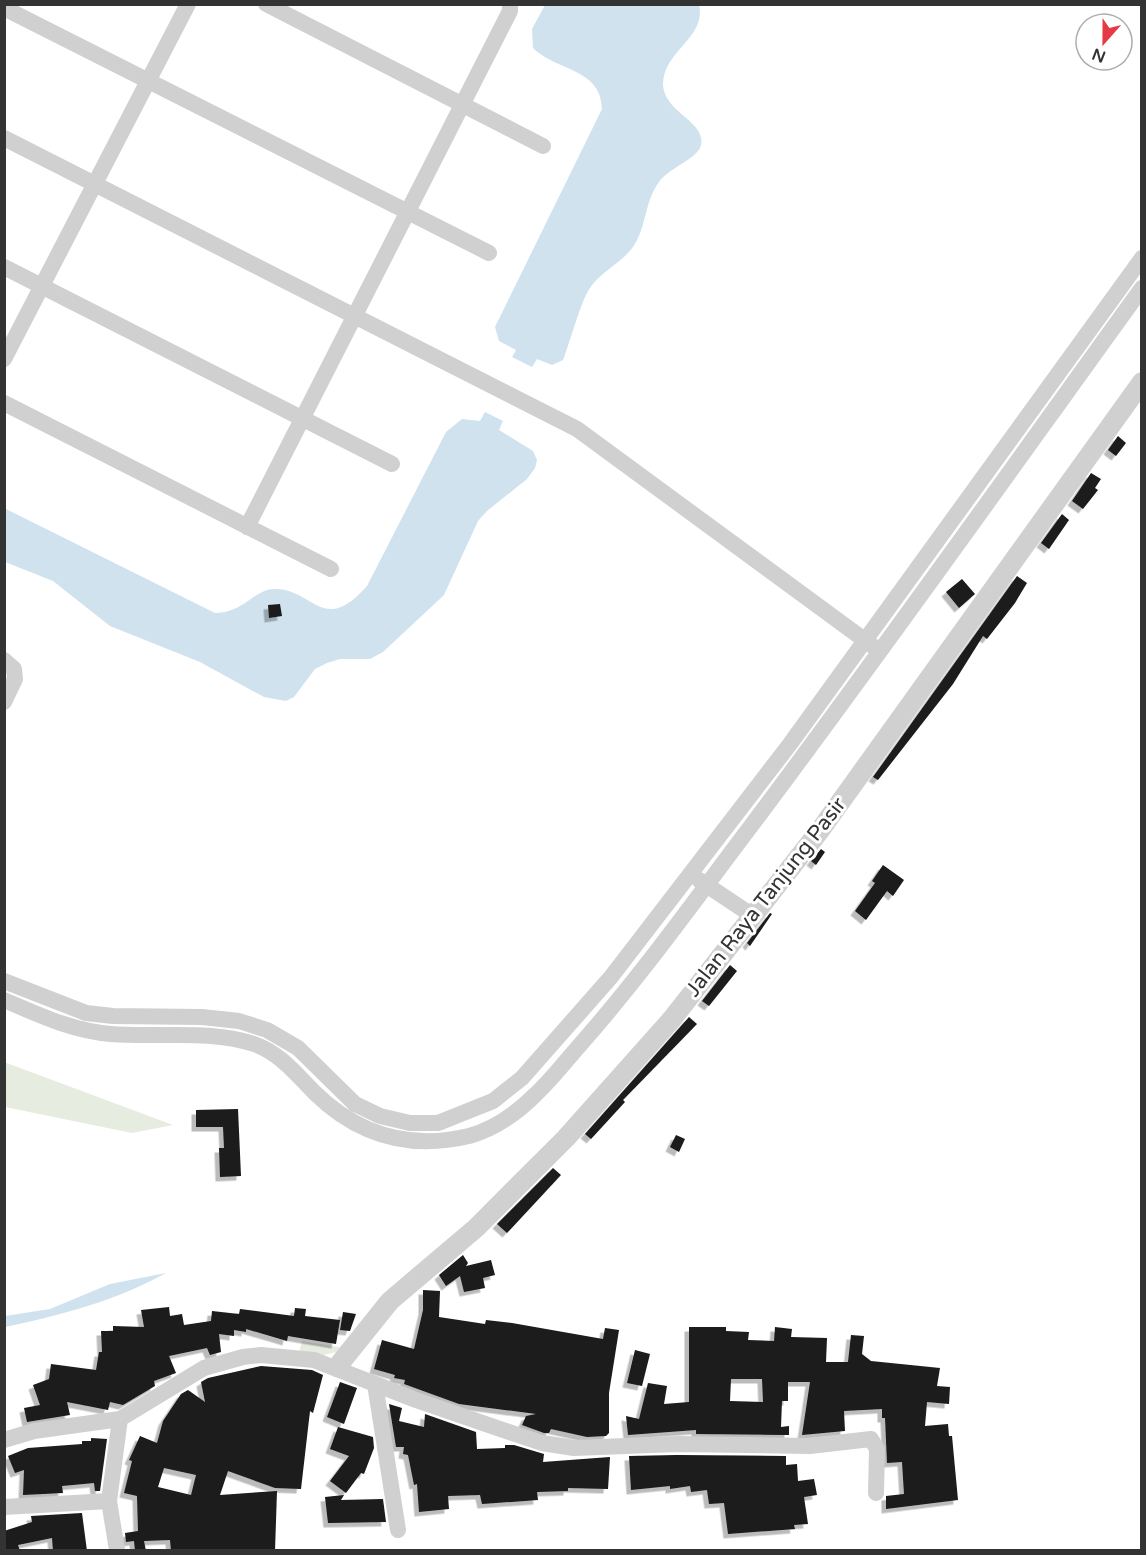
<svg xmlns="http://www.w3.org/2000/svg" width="1146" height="1555" font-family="'Varela Round',sans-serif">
  <defs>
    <filter id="shadow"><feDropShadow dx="-4.5" dy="4.5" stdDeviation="0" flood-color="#0004"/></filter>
  </defs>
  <rect width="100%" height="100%" fill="#fff"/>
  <path fill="#e6ecdf" d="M4 1062 173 1125 132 1133 5 1107Z
    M302 1341 351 1349 319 1356 299 1353Z"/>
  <path fill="#cfe2ee" d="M545 5H699C706 35 670 49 664 76 655 112 711 120 700 148 695 159 668 169 659 182 645 201 647 222 636 242 625 263 600 270 588 291 580 305 570 342 563 360L552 365 537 359 532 367 512 357 516 350 499 341 495 327 602 109C601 68 558 72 533 48L532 29Z
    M485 412 503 421 499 430 533 451 537 460 535 468 527 479 487 511 478 521 444 595 383 652 370 659H340L327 663 315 669 294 697 286 701 264 697 200 662 110 626 53 581 5 562 4 508 215 613C244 613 254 589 275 589 314 589 323 636 367 586L446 432 462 419 480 421Z
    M166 1273C116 1301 61 1315 5 1327V1316L50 1309 110 1284Z"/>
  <path fill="#1a1a1a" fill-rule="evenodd" filter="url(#shadow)" d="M1118 436 1126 443 1116 456 1108 450Z
    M1091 473 1101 479 1095 488 1098 490 1083 509 1072 501Z
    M1062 514 1069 520 1049 549 1041 543Z
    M1017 576 1027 583 1015 603 987 639 983 636 953 684 878 780 873 777Z
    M962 579 975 594 959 608 946 592Z
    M280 604 282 616 269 618 268 605Z
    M821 849 825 852 816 865 811 861Z
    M883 865 904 880 893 896 887 891 866 920 855 911 875 883 872 881Z
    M770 913 772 914 750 946 747 943Z
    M730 965 737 971 709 1006 702 1001Z
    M689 1017 697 1024 623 1100 625 1102 591 1139 585 1134Z
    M238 1109 241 1176 220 1177 219 1148H224L223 1127H196V1110Z
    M676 1135 685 1139 679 1152 670 1147Z
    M553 1168 561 1175 507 1233 497 1224Z
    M463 1255 468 1263 466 1266 491 1260 495 1275 483 1278 485 1288 464 1292 460 1276 446 1286 439 1275Z
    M423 1290 440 1291 439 1317 485 1324 486 1320 512 1323 603 1339 605 1328 619 1330 609 1393V1433L606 1436 587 1437 551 1429 549 1433H544L522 1425 526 1416 536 1414 459 1404 404 1384 405 1380 394 1378 395 1375 374 1369 382 1340 414 1349 423 1310Z
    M169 1307 170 1316 182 1314 184 1325 211 1321 212 1311 239 1314 240 1309 294 1316 295 1308 306 1309 305 1316 340 1320 336 1344 288 1336 287 1341 246 1329V1332L234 1330V1336L219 1334 221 1352 210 1355 207 1348 169 1356 176 1373 154 1381 155 1386 123 1405 110 1402 108 1410 67 1402 70 1415 27 1422 24 1408 40 1405 33 1385 49 1379 51 1364 96 1370 99 1352H102L101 1331H113V1326L144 1327 141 1310Z
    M343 1312 356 1314 350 1331 340 1330Z
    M689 1327H726V1331L749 1332 748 1340 774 1341 775 1327 792 1329 791 1337 827 1338 826 1362H848L851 1335 864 1336 862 1354 871 1361 940 1368 937 1386 950 1387 949 1404 927 1402 925 1426 948 1424 949 1436H952L958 1500 886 1509V1496L904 1494 902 1462 887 1463 885 1418H882V1409L844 1411 845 1431 802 1435 810 1382H788V1401H782L781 1427 789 1426V1435L696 1434V1430L628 1435 626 1416 639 1419 648 1383 667 1386 664 1404 689 1402ZM731 1379H762L763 1402 730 1401Z
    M635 1350 650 1354 642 1386 627 1383Z
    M261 1366 312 1370 323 1375 313 1413 310 1411 301 1489 275 1488 228 1471 220 1495 277 1491 275 1551H171L170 1540 144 1541 146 1551H135L134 1541 126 1542 125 1533 138 1531 137 1496 124 1493 132 1461 129 1460 140 1436 157 1443 163 1421 181 1394 188 1390 205 1402 201 1382 208 1378ZM164 1468 196 1475 191 1495 158 1487Z
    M340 1382 357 1388 344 1424 327 1417Z
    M389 1404 402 1408 399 1421 424 1427 425 1414 476 1432 477 1449 505 1448V1445H514L544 1454 543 1462 610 1457 608 1489 568 1488V1491L537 1492 538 1500 482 1504 480 1495 448 1496 449 1509 419 1512 417 1484 414 1485 408 1455 403 1454 404 1447H396Z
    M338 1427 373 1437 374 1448 364 1474 361 1473 346 1493 330 1481 349 1456 330 1449Z
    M91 1438 107 1439 100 1491H95L94 1483 62 1486 63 1493 23 1495 24 1470 15 1473 8 1456 28 1448 82 1444V1441H91Z
    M677 1455 786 1456V1465L797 1464 798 1481 814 1479 817 1495 804 1497 808 1524 794 1525 795 1529 728 1534 724 1503 709 1504 707 1490 691 1492 690 1486 670 1489V1486L631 1490 629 1456Z
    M344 1495 341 1500 383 1499 386 1522 328 1523 325 1497Z
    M82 1513 87 1551H53L52 1538 18 1545 20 1551H4V1531L32 1522 31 1516Z"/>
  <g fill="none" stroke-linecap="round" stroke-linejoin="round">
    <path stroke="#d0d0d0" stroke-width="16" d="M266 4 543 146
      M4 8 489 253
      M4 138 577 429 874 647
      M4 267 392 464
      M4 359 188 4
      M4 403 331 569
      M247 527 510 11V4
      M4 660 14 669 15 679 4 702
      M699 880 753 916
      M4 981 86 1013 113 1016 202 1017 239 1021 267 1030 298 1048 355 1104 380 1116 410 1123H438L493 1101 522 1078 611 977 790 744 1142 258
      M4 1000C39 1015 73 1031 111 1034 158 1038 208 1029 254 1044 280 1053 296 1074 315 1093 358 1135 410 1150 469 1136 494 1129 518 1112 536 1094 552 1079 565 1062 579 1046 641 976 695 900 751 826 884 649 1012 468 1142 288
      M375 1384 398 1530
      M4 1440 34 1431 120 1419 204 1368 243 1357 261 1355 314 1360 416 1400 503 1430 542 1443 574 1448 677 1444 810 1446 871 1439 877 1449 876 1493
      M4 1507 109 1501
      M117 1550 109 1501 120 1419"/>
    <path stroke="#d0d0d0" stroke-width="20" d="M337 1367 390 1301 476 1228 566 1138 672 1019 821 829 1142 382"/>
  </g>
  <g text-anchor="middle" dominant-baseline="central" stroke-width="6" stroke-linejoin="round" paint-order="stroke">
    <g font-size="21" fill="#333" stroke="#fff">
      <text transform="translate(766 897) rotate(-52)">Jalan Raya Tanjung Pasir</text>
    </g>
  </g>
  <rect width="1146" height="1555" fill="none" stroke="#333333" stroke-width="12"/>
  <g transform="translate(1104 42) rotate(201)"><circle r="28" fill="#ffffff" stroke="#adadad" stroke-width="1.5"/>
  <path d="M0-4.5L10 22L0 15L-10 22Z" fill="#e63946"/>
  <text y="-9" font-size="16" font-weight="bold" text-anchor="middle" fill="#333333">N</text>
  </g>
</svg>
